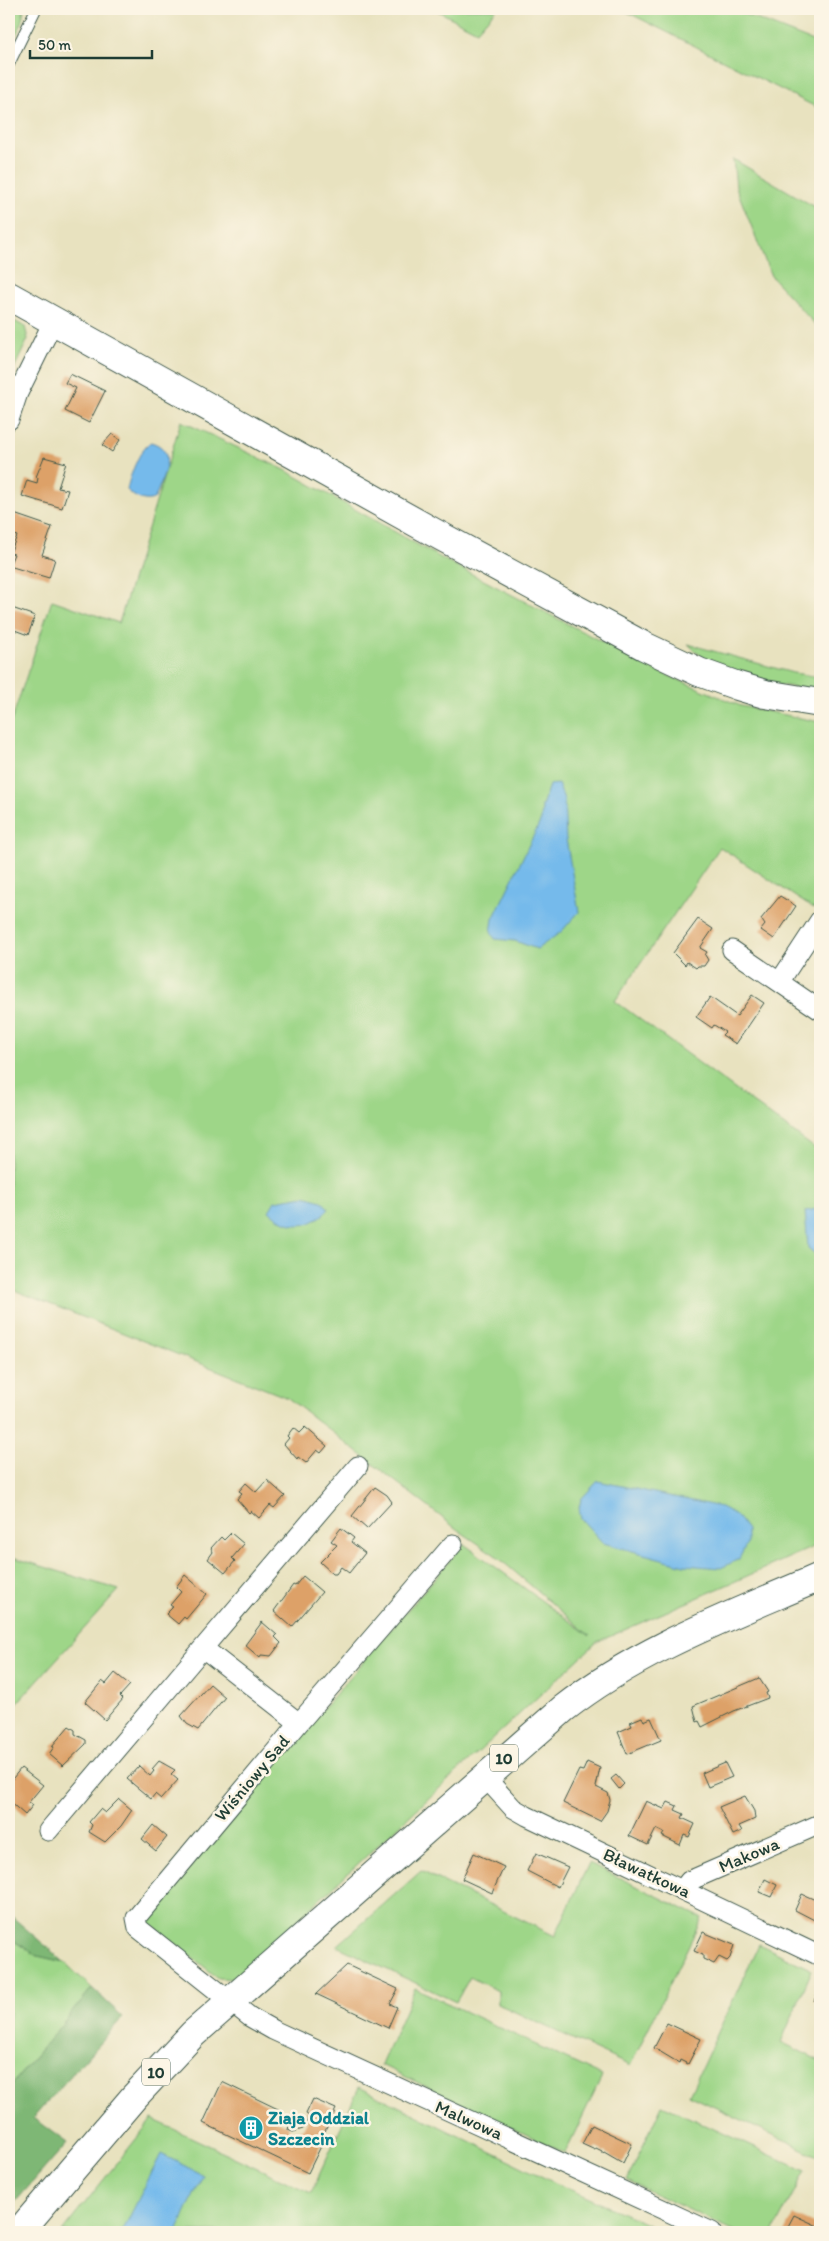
<svg xmlns="http://www.w3.org/2000/svg" width="829" height="2241" font-family="Itim,sans-serif">
  <rect width="100%" height="100%" fill="#fcf5e5"/>
  <filter id="ink" filterUnits="userSpaceOnUse"><feTurbulence type="fractalNoise" baseFrequency=".02" numOctaves="2"/><feDisplacementMap in="SourceGraphic" scale="10" xChannelSelector="R" yChannelSelector="G"/><feConvolveMatrix kernelMatrix="1 2 1 2 8 2 1 2 1" color-interpolation-filters="sRGB"/></filter>
  <filter id="wash" filterUnits="userSpaceOnUse"><feTurbulence type="fractalNoise" baseFrequency=".0096" numOctaves="4" result="noise"/><feDisplacementMap in="SourceGraphic" scale="20" xChannelSelector="R" yChannelSelector="G"/><feGaussianBlur stdDeviation="1.12" result="paint"/><feColorMatrix in="noise" values="0 0 0 0 0 0 0 0 0 0 0 0 0 0 0 0 0 1.4 0 .05"/><feComposite in="paint" operator="in"/></filter>
  <g filter="url(#wash)">
    <rect width="100%" height="100%" fill="#e8e2bf"/>
    <path fill="#9ed688" stroke="#5e8a5e" d="M9 9H24L21 25 9 49Z
      M434 9H496L477 31Z
      M621 9H731L820 44V109Z
      M733 159 820 210V330L771 276 736 187Z
      M9 318 25 327 28 339 9 379Z
      M181 421 285 470 443 559 660 672 741 706 820 722V899L814 909 720 847 615 1001 820 1152V1544L597 1642 234 1979 218 1978 150 1923V1911L464 1544 590 1636 495 1555 458 1530 288 1398 9 1288V728L52 600 119 623Z
      M688 644 793 673 820 677V691L773 684 711 665Z
      M9 1556 119 1590 9 1712Z
      M589 1863 702 1918 630 2066 498 2004V1991L470 1977 456 2002 337 1946 421 1871 555 1936Z
      M9 1938 38 1956 64 1962 92 1988 9 2088Z
      M759 1944 812 1970 781 2042 820 2061V2157L689 2095Z
      M415 1988 602 2076 565 2153 381 2065Z
      M359 2087 551 2181 665 2232H62L152 2119 311 2193Z
      M662 2105 805 2171 773 2232H737L627 2181Z"/>
    <path fill="#7eb774" stroke="#4e7a54" d="M9 1914 64 1962 38 1956 9 1938Z
      M92 1988 123 2017 33 2118 67 2143 9 2209V2088Z"/>
    <path fill="#75baeb" stroke="#4a7c90" d="M151 442C179 450 162 478 155 498 146 504 133 497 127 490 129 478 140 447 151 442Z
      M558 784 564 799 566 839 579 912 561 932 537 949 515 941 495 939 491 932 493 919 541 820 542 806 549 785Z
      M304 1196 322 1201 329 1209C309 1230 290 1230 269 1211L275 1201Z
      M817 1209 820 1211V1258L808 1248 805 1211Z
      M598 1481 721 1507 736 1515 747 1530V1543L739 1559 721 1568 684 1565 603 1543 581 1519 579 1508 581 1499Z
      M161 2154 203 2175 177 2232H122Z"/>
    <g id="blocks">
      <path fill="#dda168" d="M70 374 105 391 89 423 65 411 76 388 65 383Z
        M112 434 120 440 112 452 102 445Z
        M44 457 66 463 58 488 68 490 62 508 22 496 27 480 37 483 38 478 36 477Z
        M14 514 52 527 42 555 55 559 49 578 9 566 14 554 10 553 17 536 9 533Z
        M9 607 35 616 28 635 9 628Z
        M780 896 796 906 774 939 761 930 765 925 761 919Z
        M698 919 713 929 700 948 707 952 705 955 708 960 704 966H698L696 968 687 962 685 965 673 953Z
        M752 995 764 1003 736 1044 722 1035 725 1032 714 1025 712 1028 696 1017 710 997 737 1016Z
        M305 1427 327 1446 321 1453 317 1450 306 1463 298 1457 297 1459 284 1444 289 1438 287 1436 293 1428 299 1433Z
        M267 1480 285 1496 274 1508 270 1505 259 1518 251 1511 249 1513 237 1499 242 1493 239 1491 246 1483 256 1492Z
        M375 1487 387 1495 392 1502 367 1529 352 1516Z
        M341 1528 354 1538 351 1542 365 1553 349 1573 341 1567 336 1574H333L320 1562 337 1545 331 1541Z
        M231 1533 244 1544 232 1558 235 1561 225 1573 208 1559 213 1552 211 1548 221 1537 224 1540Z
        M185 1575 207 1594 186 1619 184 1617 178 1624 166 1614 173 1607 170 1605 181 1592 176 1587Z
        M303 1576 322 1592 292 1627 274 1611 293 1585 295 1586Z
        M262 1622 277 1635 275 1637 281 1643 271 1656 261 1655 260 1658 245 1645Z
        M115 1673 130 1685 120 1696 123 1699 105 1720 85 1702 102 1681 106 1684Z
        M759 1678 768 1692 766 1693 768 1698 734 1711 702 1727 699 1721 697 1722 693 1706Z
        M210 1684 225 1697 198 1730 187 1724 181 1716Z
        M642 1717 644 1721 651 1718 661 1740 627 1754 618 1732 632 1726 630 1722Z
        M69 1726 75 1730V1734L86 1740V1744L63 1766 49 1754 54 1747 52 1746Z
        M159 1761 175 1770 171 1774 178 1780 161 1799 155 1794 151 1799 127 1779 139 1766 150 1776 154 1771 152 1769Z
        M587 1762 600 1768 596 1787 608 1793 610 1800 607 1811 600 1821 563 1803 579 1770 583 1771Z
        M725 1763 732 1777 708 1787 702 1773Z
        M21 1768 43 1785 29 1802 33 1805 25 1815 9 1801V1783Z
        M616 1775 624 1784 619 1789 611 1779Z
        M745 1796 754 1811 755 1819 739 1826 742 1831 733 1835 719 1807Z
        M119 1799 132 1810 121 1826 105 1842 89 1832 92 1825 89 1822 100 1809 105 1813Z
        M646 1801 664 1809 668 1802 677 1806 675 1810 684 1814 682 1818 695 1824 689 1837 684 1835 680 1845 662 1836 664 1833 656 1829 648 1845 629 1836Z
        M153 1825 167 1837 156 1851 142 1839Z
        M474 1853 504 1867 492 1893 462 1879Z
        M536 1853 568 1867 558 1887 527 1871Z
        M765 1879 777 1885 771 1897 759 1892Z
        M802 1894 820 1902V1923L795 1910Z
        M703 1932 734 1945 730 1958 727 1961 719 1957 714 1964 703 1959V1955L694 1951Z
        M347 1965 398 1989 390 2004 397 2007 388 2028 316 1994Z
        M820 1987V2004L814 2001Z
        M667 2023 701 2039 688 2064 680 2060 679 2063 654 2048Z
        M222 2082 280 2110 275 2120 289 2126 288 2130 293 2132 303 2129 309 2116 306 2114 313 2099 336 2109 320 2141 323 2142 308 2173 203 2123Z
        M592 2125 632 2144 623 2163 604 2152 602 2154V2151L596 2148 595 2150 582 2144Z
        M794 2215 820 2227V2232H785Z"/>
    </g>
  </g>
  <g filter="url(#ink)">
    <use href="#blocks" fill-opacity="0" stroke="#3d5649" stroke-width="1"/>
    <g fill="none" stroke-linecap="round" stroke-linejoin="round">
      <defs>
        <path id="lane" d="M9 64 36 9"/>
        <path id="street" d="M9 420 18 393 54 320
          M732 950 820 1010
          M780 981 820 920
          M453 1544 299 1723 136 1918 138 1928 250 2017 273 2030 712 2232
          M203 1648 358 1466
          M484 1776 513 1808 527 1816 820 1956
          M48 1831 203 1648 299 1723
          M682 1890 689 1881 820 1824"/>
        <path id="secondary" d="M9 296 433 532 644 646 699 672 738 686 765 694 820 703"/>
        <path id="primary" d="M19 2232 134 2097 193 2034 563 1709C639 1649 732 1615 820 1577"/>
      </defs>
      <use href="#lane" stroke="#3d5649" stroke-width="12"/>
      <use href="#street" stroke="#3d5649" stroke-width="21"/>
      <use href="#secondary" stroke="#3d5649" stroke-width="30"/>
      <use href="#primary" stroke="#3d5649" stroke-width="30"/>
      <use href="#lane" stroke="#fff" stroke-width="10"/>
      <use href="#street" stroke="#fff" stroke-width="19"/>
      <use href="#secondary" stroke="#fff" stroke-width="28"/>
      <use href="#primary" stroke="#fff" stroke-width="28"/>
    </g>
  </g>
  <defs>
    <symbol id="building-disc" viewBox="-11 -11 22 22"><circle r="9.5" fill="#0f9aa8" stroke="#fcf5e5"/><path d="M-4-6H4V6H1V3H-1V6H-4ZM-2.5-4.3h1.7v1.8h-1.7ZM.8-4.3h1.7v1.8H.8ZM-2.5-1h1.7V.8h-1.7ZM.8-1h1.7V.8H.8Z" fill="#fff"/></symbol>
  </defs>
  <g fill-rule="evenodd">
    <use href="#building-disc" x="237" y="2114" width="28" height="28"/>
  </g>
  <g text-anchor="middle" dominant-baseline="central" stroke-width="5" stroke-linejoin="round" paint-order="stroke">
    <g fill="#fcf5e5" stroke="#617469" stroke-width="1">
      <rect x="490" y="1744.5" width="28" height="27" rx="4"/>
      <rect x="142" y="2058.5" width="28" height="27" rx="4"/>
    </g>
    <g font-size="16" font-weight="bold" fill="#1f3d34">
      <text x="504" y="1758">10</text>
      <text x="156" y="2072">10</text>
    </g>
    <g font-size="18" fill="#1f3d34" stroke="#fcf5e5">
      <text transform="translate(252 1778) rotate(-50)">Wiśniowy Sad</text>
      <text transform="translate(749 1855) rotate(-23)">Makowa</text>
      <text transform="translate(647 1873) rotate(25)">Bławatkowa</text>
      <text transform="translate(469 2120) rotate(24)">Malwowa</text>
    </g>
    <g font-size="18" font-weight="bold" fill="#0d838f" stroke="#fcf5e5" text-anchor="start">
      <text x="268" y="2118">Ziaja Oddzial<tspan x="268" dy="21">Szczecin</tspan></text>
    </g>
  </g>
  <rect width="829" height="2241" fill="none" stroke="#fcf5e5" stroke-width="30"/>
  <path d="M30 50v8h122v-8" fill="none" stroke="#1f3d34" stroke-width="2.5"/>
  <text x="38" y="50" font-size="15" fill="#1f3d34" stroke="#fcf5e5" stroke-width="4" paint-order="stroke">50 m</text>
</svg>
